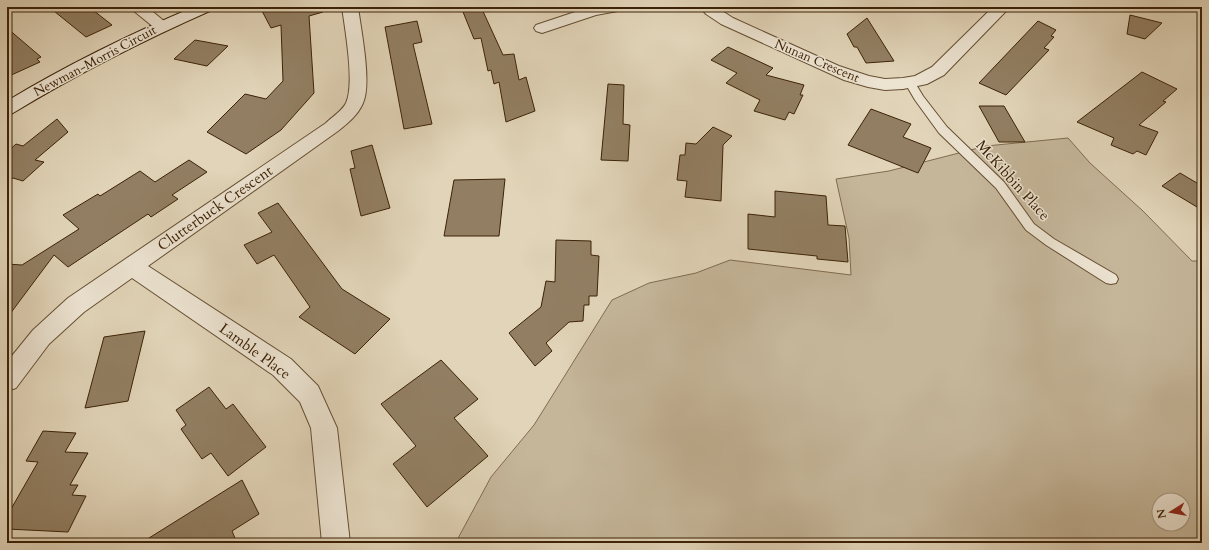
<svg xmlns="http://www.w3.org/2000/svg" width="1209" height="550" font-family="Cardo,serif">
  <rect width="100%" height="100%" fill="#e1d4b8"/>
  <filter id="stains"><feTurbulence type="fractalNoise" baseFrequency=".005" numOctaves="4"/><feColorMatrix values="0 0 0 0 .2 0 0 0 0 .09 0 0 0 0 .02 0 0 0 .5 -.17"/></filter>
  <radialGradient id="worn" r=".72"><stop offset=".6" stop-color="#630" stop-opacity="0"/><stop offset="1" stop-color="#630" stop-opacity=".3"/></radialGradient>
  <path fill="#c5b69a" stroke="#806c50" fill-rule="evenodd" d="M1068 138 1090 163 1143 211 1192 261H1202V543H450L456 542 491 477 534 425 612 300 649 283 696 273 730 260 851 275 849 238 836 179 889 171 986 146ZM1159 500H1183V524H1159Z"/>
  <path fill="#927f63" stroke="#3c2206" d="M49 7H89L112 25 86 37Z
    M276 7H322L323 12 309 16 314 93 281 130 246 154 207 132 245 94 266 99 283 81 281 25 271 28 262 11Z
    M461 7H481L503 55 514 54 519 80 526 77 535 111 506 122 499 82 494 84 491 70 488 71 481 38 474 39Z
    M1130 15 1162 23 1145 39 1127 34Z
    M867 18 894 61 866 63 857 47H854L847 34Z
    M417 21 422 42 413 44 432 124 404 129 385 27Z
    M1038 21 1056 30 1051 36 1054 37 1044 48 1049 50 1006 95 979 83Z
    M7 28 41 57 37 59 40 62 7 77Z
    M195 40 228 46 207 66 174 59Z
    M728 47 773 68 766 75 804 85 800 95H803L794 114 789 112 785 120 754 111 760 100 726 83 737 73 711 60Z
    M1142 72 1177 89 1163 101 1166 102 1139 125 1158 132 1146 155 1137 151 1133 154 1111 145 1114 138 1077 122Z
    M608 84 624 85 623 124 630 125 628 161 601 160Z
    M979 106H1004L1025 142H999Z
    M871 109 911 124 903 137 931 148 918 173 848 145Z
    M57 119 68 132 35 160 44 162 23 181 13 178 7 183V152L16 144 23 146Z
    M713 127 732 136 723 145 721 201 685 197 687 181 677 180 680 155H685L686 143 696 144Z
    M372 145 390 208 361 216 350 169 355 168 351 151Z
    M189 160 207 172 172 195 178 199 151 217 148 214 68 267 54 255 7 318V264L22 265 79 229 63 215 98 194 100 196 140 171 155 182Z
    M1180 173 1202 186V210L1162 186Z
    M505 179 499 236H444L454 180Z
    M775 191 826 196 828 225 845 226 848 262 817 259V256L748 249V214L775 217Z
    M278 203 342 289 390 319 355 354 299 317 310 307 274 255 257 264 244 245 272 232 258 213Z
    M556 240 591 241V255L599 256 597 296H589V305H584L583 321 569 322 546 343 552 351 535 366 509 333 541 307 546 281 555 282Z
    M145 331 128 401 85 408 104 337Z
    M441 360 478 399 454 418 488 456 427 507 393 464 416 446 381 404Z
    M209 387 226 409 233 404 266 447 228 476 211 453 202 459 181 429 186 425 176 410Z
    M43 431 76 433 65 452 88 453 70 485H78L72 495 86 496 68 532 7 529V516L38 462 26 461Z
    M242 480 259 514 232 531 237 543H141Z"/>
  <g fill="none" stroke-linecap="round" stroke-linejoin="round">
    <defs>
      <path id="lane" d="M910 80 914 81 923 96 947 127 1004 182 1034 224 1054 239 1116 275 1118 279 1116 283 1111 284 1106 283 1046 245 1026 230 996 188 939 133 915 100 905 83Z"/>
      <path id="street" d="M129 7H147L170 26 168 29 162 31 156 29Z
        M342 7H358C361 30 372 83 363 103 358 115 348 123 338 131L148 266 291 359 318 386 337 428 350 543H322L311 428 300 402 273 375 132 278 84 312 49 344 16 388 7 391V362L33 330 68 298 326 123C332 117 342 111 346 103 355 84 345 29 342 7Z
        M590 7H626L623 10 596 15 542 33 536 31 534 28 536 25Z
        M700 7H716L733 18 839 66 869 76 885 79 903 78 915 76 932 67 993 7H1010L944 75 927 84 903 89 885 90 868 87 844 80 721 24 706 14Z"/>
      <path id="secondary" d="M194 7H215L212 10C144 40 77 74 13 113L7 115V101C67 65 130 34 194 7Z"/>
    </defs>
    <use href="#lane" stroke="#654e32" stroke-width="2"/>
    <use href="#street" stroke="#654e32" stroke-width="2"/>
    <use href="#secondary" stroke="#3c2206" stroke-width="2"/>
    <use href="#lane" fill="#ece3d1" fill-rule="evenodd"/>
    <use href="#street" fill="#ece3d1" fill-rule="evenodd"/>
    <use href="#secondary" fill="#ece3d1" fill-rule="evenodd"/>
  </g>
  <g text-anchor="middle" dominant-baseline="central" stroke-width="3" stroke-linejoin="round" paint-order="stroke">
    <g font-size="13" fill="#3c2206" stroke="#ece3d1">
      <text transform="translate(95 61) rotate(-28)">Newman-Morris Circuit</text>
      <text transform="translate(817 61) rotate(23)">Nunan Crescent</text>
    </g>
    <g font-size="15" fill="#3c2206" stroke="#ece3d1">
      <text transform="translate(1013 180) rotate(48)">McKibbin Place</text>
      <text transform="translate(215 208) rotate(-35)">Clutterbuck Crescent</text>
      <text transform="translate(255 351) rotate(36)">Lamble Place</text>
    </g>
  </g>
  <rect width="1209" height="550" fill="none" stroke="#e1d4b8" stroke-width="24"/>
  <rect x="8" y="8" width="1193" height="534" fill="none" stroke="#3c2206" stroke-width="2"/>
  <rect x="12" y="12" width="1185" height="526" fill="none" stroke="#3c2206"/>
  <g transform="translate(1171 512) rotate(259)"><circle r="19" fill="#ece3d1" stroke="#a69680"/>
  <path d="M0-3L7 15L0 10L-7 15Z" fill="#8f2418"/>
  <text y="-6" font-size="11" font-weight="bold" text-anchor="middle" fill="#3c2206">N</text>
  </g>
  <rect width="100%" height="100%" filter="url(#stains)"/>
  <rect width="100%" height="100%" fill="url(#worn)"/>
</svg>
